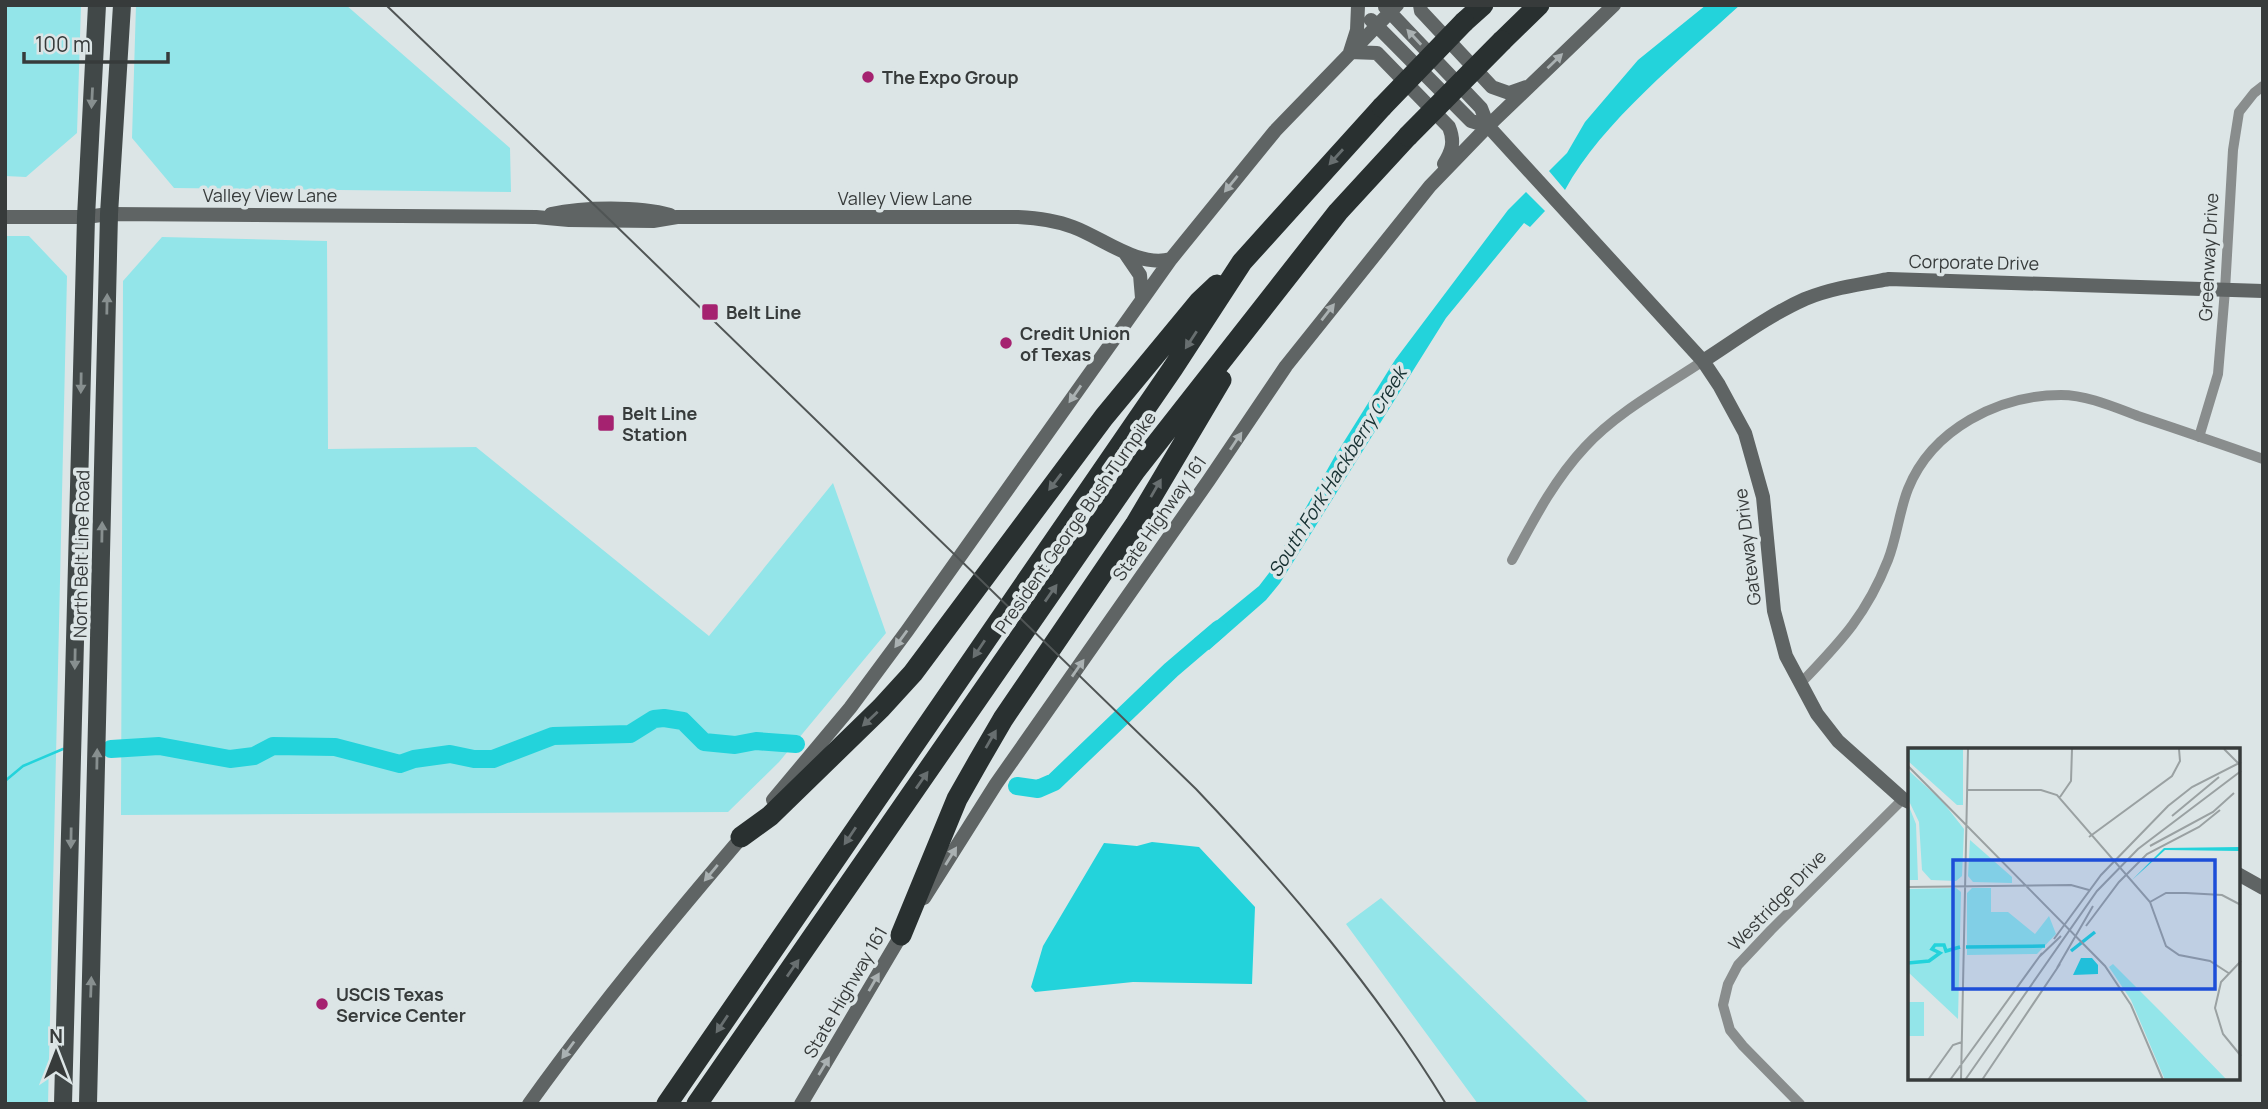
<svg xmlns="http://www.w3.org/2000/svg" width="2268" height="1109" font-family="Manrope,sans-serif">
  <rect width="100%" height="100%" fill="#dce5e6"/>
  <path fill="#93e5e9" d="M5 5H81L77 133 26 177 5 176Z
    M136 5H346L510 148 511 192 174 188 132 138Z
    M5 236H29L67 276 48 1104H5Z
    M162 237 327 241 328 449 476 447 709 636 833 483 886 633 779 762 728 812 121 815 123 281Z
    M1381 898 1590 1104H1478L1346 924Z"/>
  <path fill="#23d3db" d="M1706 5H1740C1682 58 1602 122 1565 190L1549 171 1567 153 1585 122 1638 60Z
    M1526 192 1545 211 1530 227 1524 223 1446 318 1280 583 1266 600 1209 650 1194 639 1259 586 1269 573 1335 456 1395 360 1508 210Z
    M1152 842 1199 847 1255 907 1252 984 1133 982 1035 992 1031 987 1043 946 1104 843 1137 846Z"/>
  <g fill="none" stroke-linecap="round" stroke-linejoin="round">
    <path stroke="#23d3db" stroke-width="2.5" d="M5 781 23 766 63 749"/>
    <path stroke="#23d3db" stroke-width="18" d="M111 749 159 746 230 759 254 756 273 746 335 747 400 764 414 759 450 754 474 759H493L553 736 630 734 654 719 664 718 683 721 704 742 735 745 756 741 796 744
      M1017 786 1038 789 1054 782 1171 670 1219 629"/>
    <path stroke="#898d8d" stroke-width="10" d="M2199 437 2218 374 2225 290 2233 150 2239 112 2254 93 2263 86
      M1512 560C1533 521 1554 480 1585 447 1617 412 1664 387 1703 361
      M1800 684C1840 642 1866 616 1888 560 1897 537 1899 512 1908 489 1932 429 1999 395 2061 395 2087 395 2114 407 2138 416 2180 430 2221 444 2263 459
      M1800 1104 1743 1046 1730 1030 1723 1005 1728 984 1738 965 1771 930 1903 799"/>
    <path stroke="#5f6464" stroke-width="14" d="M1420 5 1421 11 1492 87 1509 93 1526 87
      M1358 6 1357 30 1350 52 1377 53 1449 127C1455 142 1452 151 1444 164
      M1385 7 1481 108 1488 126 1703 361 1719 385 1745 433 1763 497 1774 611 1786 656 1817 714 1838 741 1903 799 1909 802
      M1371 20 1471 121 1488 126
      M551 214C583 207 639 206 670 215
      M5 217H86L109 214 536 217 569 220 653 221 677 217H1018C1037 218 1055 220 1073 227 1103 238 1138 268 1171 259
      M1125 253 1140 275 1142 298
      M1703 361C1737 339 1769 315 1805 299 1832 288 1861 284 1889 279L2263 291
      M773 800 850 708 907 631 1171 259 1275 131 1397 5
      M2238 874 2263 888
      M924 898 996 784 1209 480 1286 366 1430 186 1488 126 1614 5
      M529 1104C597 1009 671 920 747 831
      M801 1104 906 927"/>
    <path stroke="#414848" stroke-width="18" d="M63 1104 86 217 97 5
      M88 1104 109 214 122 5"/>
    <path stroke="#293030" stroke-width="21" d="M1464 22 1483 5
      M1502 41 1539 5
      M741 837 770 816 881 708 913 673 1104 417 1199 302 1217 285
      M901 935 957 799 978 762 1003 719 1135 525 1221 380
      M667 1104 1173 368 1242 262 1382 107
      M697 1104 1135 471 1338 212 1408 136"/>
    <path stroke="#505555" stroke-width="2" d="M386 5 610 220 1196 789C1288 886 1376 989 1446 1104"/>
    <path stroke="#293030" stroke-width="21" d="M1382 107 1464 22
      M1408 136 1502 41"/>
  </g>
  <defs><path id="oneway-solid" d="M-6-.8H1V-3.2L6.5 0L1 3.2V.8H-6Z" transform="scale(1.75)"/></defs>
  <g fill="#aab1b2">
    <use href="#oneway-solid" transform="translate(1414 37) rotate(-133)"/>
    <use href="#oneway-solid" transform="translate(1555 61) rotate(-44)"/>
    <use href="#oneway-solid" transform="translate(1231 184) rotate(129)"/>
    <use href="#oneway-solid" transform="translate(1328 312) rotate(-52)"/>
    <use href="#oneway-solid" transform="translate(1075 394) rotate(125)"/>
    <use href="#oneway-solid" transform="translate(1236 441) rotate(-56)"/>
    <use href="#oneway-solid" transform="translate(901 639) rotate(126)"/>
    <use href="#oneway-solid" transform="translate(1078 668) rotate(-55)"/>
    <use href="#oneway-solid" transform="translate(951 856) rotate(-58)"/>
    <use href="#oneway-solid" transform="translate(711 873) rotate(130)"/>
    <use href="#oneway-solid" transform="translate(874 982) rotate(-60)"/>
    <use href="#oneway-solid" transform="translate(568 1050) rotate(126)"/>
    <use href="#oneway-solid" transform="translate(824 1066) rotate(-59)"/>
  </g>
  <g fill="#878f8f">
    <use href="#oneway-solid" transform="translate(92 98) rotate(93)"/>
    <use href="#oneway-solid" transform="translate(107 304) rotate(-89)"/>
    <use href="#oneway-solid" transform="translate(81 383) rotate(91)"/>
    <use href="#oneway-solid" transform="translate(102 532) rotate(-89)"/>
    <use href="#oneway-solid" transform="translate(75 659) rotate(91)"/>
    <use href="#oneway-solid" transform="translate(97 759) rotate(-89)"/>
    <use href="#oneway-solid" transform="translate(71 838) rotate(91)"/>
    <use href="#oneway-solid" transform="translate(91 987) rotate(-88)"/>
  </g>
  <g fill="#686f70">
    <use href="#oneway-solid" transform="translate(1336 157) rotate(132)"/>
    <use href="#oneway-solid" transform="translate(1191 340) rotate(123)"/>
    <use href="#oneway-solid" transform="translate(1055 482) rotate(127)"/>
    <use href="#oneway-solid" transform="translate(1156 488) rotate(-60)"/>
    <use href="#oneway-solid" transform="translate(1051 593) rotate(-55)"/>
    <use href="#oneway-solid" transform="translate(979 649) rotate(124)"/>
    <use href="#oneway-solid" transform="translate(870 719) rotate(137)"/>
    <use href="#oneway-solid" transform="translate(991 739) rotate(-60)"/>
    <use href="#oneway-solid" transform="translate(922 780) rotate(-55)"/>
    <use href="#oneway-solid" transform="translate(850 836) rotate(124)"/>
    <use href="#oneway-solid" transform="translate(793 968) rotate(-55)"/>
    <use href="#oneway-solid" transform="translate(722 1024) rotate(124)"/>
  </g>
  <g fill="#a52270" stroke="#dce5e6" stroke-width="2.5">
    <circle cx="868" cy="77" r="7"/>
    <rect x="701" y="303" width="18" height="18" rx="3.5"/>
    <circle cx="1006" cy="343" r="7"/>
    <rect x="597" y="414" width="18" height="18" rx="3.5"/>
    <circle cx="322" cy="1004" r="7"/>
  </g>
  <g text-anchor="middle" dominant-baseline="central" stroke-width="7" stroke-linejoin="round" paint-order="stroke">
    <g font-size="18" font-weight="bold" fill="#373b3b" stroke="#dce5e6" text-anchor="start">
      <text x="882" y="77">The Expo Group</text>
      <text x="726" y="312">Belt Line</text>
      <text x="1020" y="333">Credit Union<tspan x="1020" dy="21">of Texas</tspan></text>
      <text x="622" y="413">Belt Line<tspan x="622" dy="21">Station</tspan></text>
      <text x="336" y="994">USCIS Texas<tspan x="336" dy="21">Service Center</tspan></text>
    </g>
    <g font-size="18" fill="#373b3b" stroke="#dce5e6">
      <text x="270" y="195">Valley View Lane</text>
      <text x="905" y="198">Valley View Lane</text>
      <text transform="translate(2208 257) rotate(-87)">Greenway Drive</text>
      <text transform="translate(1974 262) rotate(1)">Corporate Drive</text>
      <text transform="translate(1159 518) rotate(-55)">State Highway 161</text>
      <text transform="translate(1075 522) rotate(-55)">President George Bush Turnpike</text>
      <text transform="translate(1747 547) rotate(-97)">Gateway Drive</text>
      <text transform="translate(81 554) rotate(-89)">North Belt Line Road</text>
      <text transform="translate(1777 900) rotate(-46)">Westridge Drive</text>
      <text transform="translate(845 992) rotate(-60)">State Highway 161</text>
    </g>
    <g font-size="19" font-style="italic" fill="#163031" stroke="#dce5e6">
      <text transform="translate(1337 472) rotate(-58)">South Fork Hackberry Creek</text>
    </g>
  </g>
  <g transform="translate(1908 748)">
    <rect width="332" height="332" fill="#dce5e6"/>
    <path d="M0 1H55V57H49L0 13ZM0 22 34 53 56 81 54 128 48 133 23 132 14 122 11 74 0 51ZM0 56 8 76 10 132H0ZM62 92 104 129V135L65 134 60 128ZM48 140 53 144 50 271 0 224V141ZM64 140H83V164H100L127 186 141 168 148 186 129 206 59 207V145ZM205 216 254 265 319 332H257L223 252 201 219ZM0 254H16V288H0Z" fill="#93e5e9"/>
    <path d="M332 99V103L257 102 224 132 256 100ZM173 210H184L190 217V226L165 227Z" fill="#23d3db"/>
    <path fill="none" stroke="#23d3db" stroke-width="3.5" d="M58 199 137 198M163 203 187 184M0 215 21 213 32 205 24 201 27 197H36L38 203 52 199"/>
    <path fill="none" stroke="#9aa1a2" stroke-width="2" d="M316 1 332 17M0 18 197 218 223 257 255 332M59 42H133L149 47 242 154 258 198 271 207 302 213 322 226M152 49 163 33 164 1M264 68 311 29M181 89 264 28 272 13 271 1M242 98 305 64 326 45M0 139 163 137 181 142M242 154 258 145H278L314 147 333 157M178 178 211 134 239 106 291 79 312 62M146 191 193 127 260 58 284 39 333 14M131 209 153 188M333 213 313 234 307 260 315 286 333 308M149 220 185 158M20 332 45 297 54 294M42 332 134 205M53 332 60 1M57 332 189 143 230 101 333 23M74 332 152 216"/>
    <path fill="#1d4ed8" fill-opacity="0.15" stroke="#1d4ed8" stroke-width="3.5" d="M45 112H307V241H45Z"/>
    <rect width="332" height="332" fill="none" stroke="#373b3b" stroke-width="3.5"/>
  </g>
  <rect width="2268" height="1109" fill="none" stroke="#373b3b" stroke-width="14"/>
  <g transform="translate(56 1053)" stroke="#dce5e6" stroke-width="5" paint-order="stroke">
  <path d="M0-5L12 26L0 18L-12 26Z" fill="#373b3b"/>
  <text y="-10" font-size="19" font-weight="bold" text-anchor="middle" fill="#373b3b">N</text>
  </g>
  <path d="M24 52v10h144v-10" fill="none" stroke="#373b3b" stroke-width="3.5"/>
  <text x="35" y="52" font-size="21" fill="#373b3b" stroke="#dce5e6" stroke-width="5" paint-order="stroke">100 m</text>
</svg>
